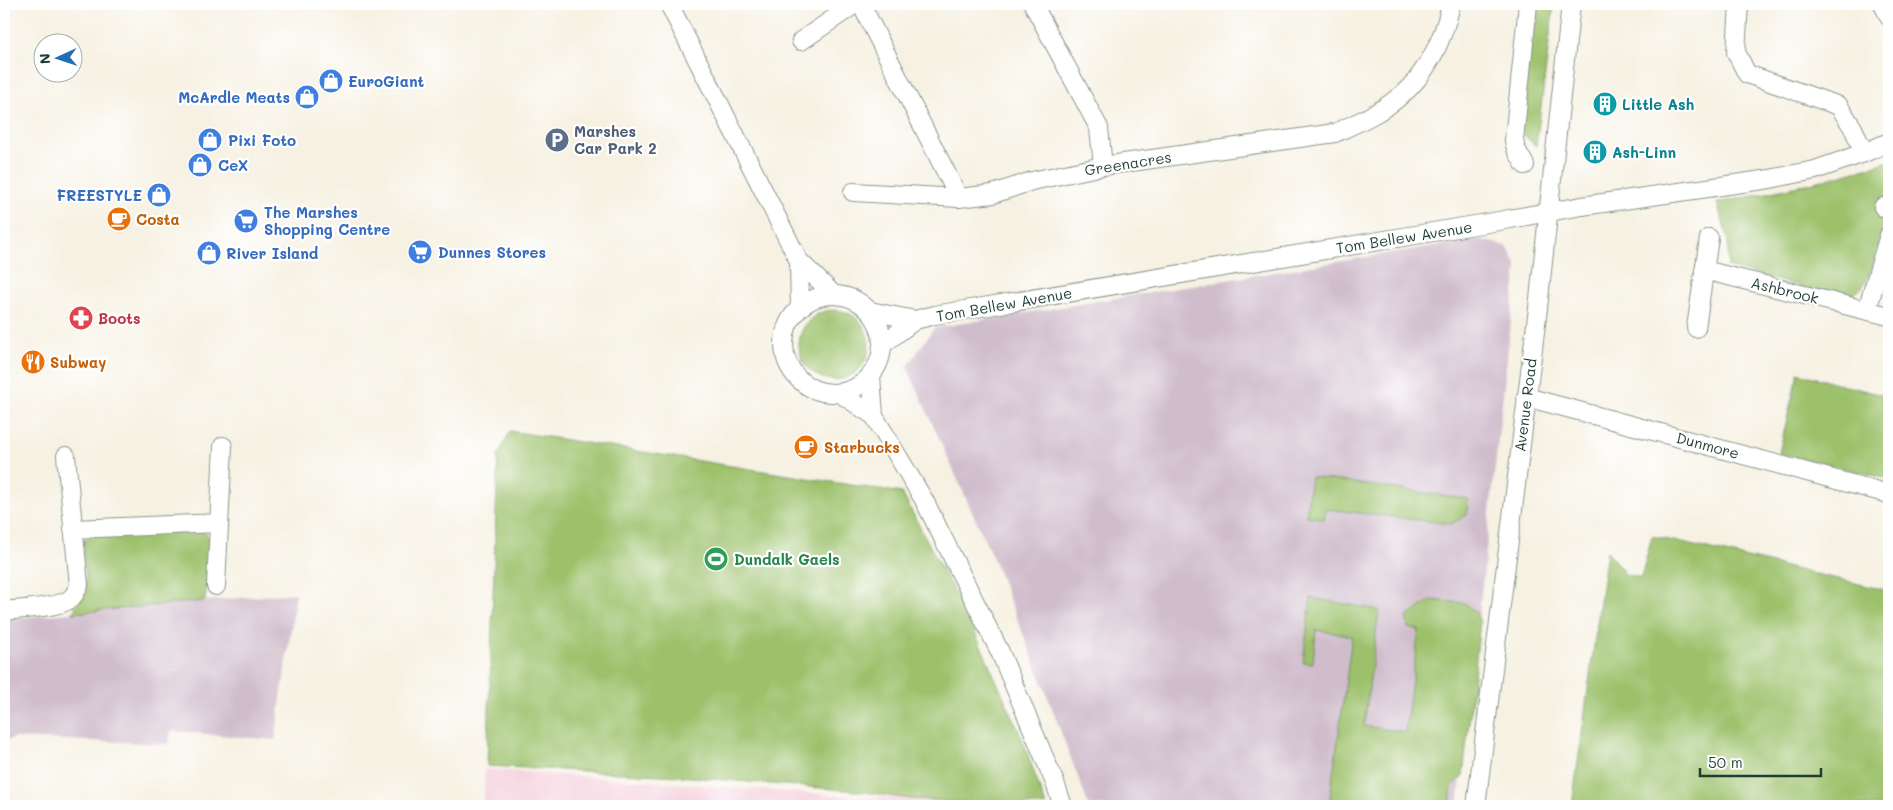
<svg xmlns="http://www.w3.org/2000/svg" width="1893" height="810" font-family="Mali,sans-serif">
  <rect width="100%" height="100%" fill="#fff"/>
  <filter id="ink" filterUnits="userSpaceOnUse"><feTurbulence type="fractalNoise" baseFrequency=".02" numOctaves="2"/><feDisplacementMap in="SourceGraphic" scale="10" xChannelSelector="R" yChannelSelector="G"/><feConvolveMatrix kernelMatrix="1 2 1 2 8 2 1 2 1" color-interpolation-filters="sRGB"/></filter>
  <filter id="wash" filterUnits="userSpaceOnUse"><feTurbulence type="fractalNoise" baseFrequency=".0096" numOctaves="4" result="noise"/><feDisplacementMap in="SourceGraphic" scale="20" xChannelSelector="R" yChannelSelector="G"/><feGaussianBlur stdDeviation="1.12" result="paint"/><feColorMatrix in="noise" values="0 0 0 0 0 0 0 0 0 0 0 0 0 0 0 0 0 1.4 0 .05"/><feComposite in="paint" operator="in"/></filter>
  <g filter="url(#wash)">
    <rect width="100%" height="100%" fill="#f6f1e2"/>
    <path fill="#f4cfdc" d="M485 769 858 797 919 796 1020 806H483Z"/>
    <path fill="#d0bdcc" d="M1476 239 1507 246 1517 266 1458 806H1089L1041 679 992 556 907 367 934 328Z
      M296 593 275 740 171 731 169 744 14 738 4 741V619Z"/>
    <path fill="#9cc16b" stroke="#5e7f50" d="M1534 4H1554L1536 146 1520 131Z
      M1889 161V196H1886L1878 213 1882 215 1884 223C1879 240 1872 285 1855 293 1849 296 1842 296 1836 296L1728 267V238L1717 203C1776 192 1833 179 1889 161Z
      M799 345a35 35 0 1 1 70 0a35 35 0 1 1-70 0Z
      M1798 373 1889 397V479L1779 453Z
      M510 431 902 493 972 626 1022 738 1046 806 910 799 857 791 678 776 487 766 498 456Z
      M1311 477 1468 499 1467 515 1451 524 1326 509 1324 519 1306 516Z
      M195 530 206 533 211 541 205 601 73 613C76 603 85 597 86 585 86 569 81 554 85 538L92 534Z
      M1652 536 1889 591V806H1572L1607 551 1625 574 1641 578Z
      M1311 598 1379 610 1364 726 1405 732 1419 630 1408 628 1407 617 1431 600 1465 603 1476 613 1480 622 1463 776 1452 787 1450 806H1287L1288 800 1329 805 1352 636 1316 630 1313 663 1303 662Z"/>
  </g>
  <g filter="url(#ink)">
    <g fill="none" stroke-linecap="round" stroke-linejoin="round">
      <defs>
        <path id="minor" d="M669 4 799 261 834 295
          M861 4 959 198
          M1033 4 1099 128 1103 166
          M1739 4 1736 52 1747 74 1839 106 1853 128 1864 153
          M1883 4 1889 17
          M801 41 855 4
          M1525 165 1516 149 1514 140 1528 4
          M853 192 959 198 993 194 1032 181 1103 166 1335 133C1357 123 1380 113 1399 97 1427 75 1444 38 1451 4
          M1883 207 1889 209
          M799 261 800 307
          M1704 270 1889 316
          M784 344a49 49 0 1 1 98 0a49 49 0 1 1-98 0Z
          M1867 310 1889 235
          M870 311 915 320
          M1696 328 1709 238
          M883 344 915 320 935 315 1493 222 1582 206 1770 179 1815 170 1864 153 1889 142
          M871 376 874 416 924 500 1000 652 1055 783 1063 806
          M841 394 874 416
          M1526 397 1889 494
          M73 529 219 523
          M216 586 223 446
          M4 611C19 609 54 608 67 601 74 597 76 592 79 585L66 456
          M1476 806 1538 308 1571 4"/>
      </defs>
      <use href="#minor" stroke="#8a978b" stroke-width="20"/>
      <use href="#minor" stroke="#fff" stroke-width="18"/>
    </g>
  </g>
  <defs>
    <symbol id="shop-disc" viewBox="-11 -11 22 22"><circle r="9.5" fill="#3f7fe0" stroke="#fff"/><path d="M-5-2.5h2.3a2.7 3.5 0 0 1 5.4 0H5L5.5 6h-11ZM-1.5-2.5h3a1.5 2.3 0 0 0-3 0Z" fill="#fff"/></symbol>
    <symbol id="building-disc" viewBox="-11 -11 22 22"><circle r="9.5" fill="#0f9aa8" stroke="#fff"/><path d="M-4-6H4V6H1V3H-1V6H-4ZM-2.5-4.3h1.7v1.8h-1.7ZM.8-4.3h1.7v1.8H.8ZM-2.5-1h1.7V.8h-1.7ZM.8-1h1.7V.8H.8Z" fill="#fff"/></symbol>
    <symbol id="parking-disc" viewBox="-11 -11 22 22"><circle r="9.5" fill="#5c6f8a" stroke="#fff"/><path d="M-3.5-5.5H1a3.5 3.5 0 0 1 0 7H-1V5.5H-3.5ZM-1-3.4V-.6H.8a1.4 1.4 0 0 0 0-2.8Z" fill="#fff"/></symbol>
    <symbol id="cafe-disc" viewBox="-11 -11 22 22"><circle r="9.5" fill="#e8710a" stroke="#fff"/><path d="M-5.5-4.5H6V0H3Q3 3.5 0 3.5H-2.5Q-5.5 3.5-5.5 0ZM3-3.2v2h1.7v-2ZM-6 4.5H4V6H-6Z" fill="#fff"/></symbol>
    <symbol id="supermarket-disc" viewBox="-11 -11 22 22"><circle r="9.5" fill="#3f7fe0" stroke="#fff"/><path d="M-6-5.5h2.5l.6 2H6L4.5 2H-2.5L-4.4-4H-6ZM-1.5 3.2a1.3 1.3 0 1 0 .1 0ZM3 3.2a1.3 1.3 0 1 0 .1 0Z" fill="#fff"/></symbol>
    <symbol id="pharmacy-disc" viewBox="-11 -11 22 22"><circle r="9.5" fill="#e0444e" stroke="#fff"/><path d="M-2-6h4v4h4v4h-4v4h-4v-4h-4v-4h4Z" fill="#fff"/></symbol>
    <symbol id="restaurant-disc" viewBox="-11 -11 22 22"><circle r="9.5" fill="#e8710a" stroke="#fff"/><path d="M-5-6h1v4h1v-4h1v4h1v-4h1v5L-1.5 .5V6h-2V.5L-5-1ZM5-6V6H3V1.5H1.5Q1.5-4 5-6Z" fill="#fff"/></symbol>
    <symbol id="stadium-disc" viewBox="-11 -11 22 22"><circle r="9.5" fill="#2e9e5b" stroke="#fff"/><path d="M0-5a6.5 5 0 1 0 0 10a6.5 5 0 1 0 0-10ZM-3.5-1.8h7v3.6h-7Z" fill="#fff"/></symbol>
  </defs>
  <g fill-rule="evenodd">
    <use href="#shop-disc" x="317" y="67" width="28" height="28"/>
    <use href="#shop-disc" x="293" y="83" width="28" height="28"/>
    <use href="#building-disc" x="1591" y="90" width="28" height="28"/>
    <use href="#shop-disc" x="196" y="126" width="28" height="28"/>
    <use href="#parking-disc" x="543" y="126" width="28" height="28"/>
    <use href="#building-disc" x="1581" y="138" width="28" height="28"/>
    <use href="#shop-disc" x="186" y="151" width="28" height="28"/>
    <use href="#shop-disc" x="145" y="181" width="28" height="28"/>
    <use href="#cafe-disc" x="105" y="205" width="28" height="28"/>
    <use href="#supermarket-disc" x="232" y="207" width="28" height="28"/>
    <use href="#supermarket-disc" x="406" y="238" width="28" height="28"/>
    <use href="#shop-disc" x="195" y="239" width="28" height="28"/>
    <use href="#pharmacy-disc" x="67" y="304" width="28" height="28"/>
    <use href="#restaurant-disc" x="19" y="348" width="28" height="28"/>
    <use href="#cafe-disc" x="792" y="433" width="28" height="28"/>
    <use href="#stadium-disc" x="702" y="545" width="28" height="28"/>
  </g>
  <g text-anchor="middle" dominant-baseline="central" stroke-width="4.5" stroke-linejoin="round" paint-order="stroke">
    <g font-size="15" font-weight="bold" fill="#366cbe" stroke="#fff" text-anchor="start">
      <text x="348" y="81">EuroGiant</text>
      <text x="290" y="97" text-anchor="end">McArdle Meats</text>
      <text x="228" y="140">Pixi Foto</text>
      <text x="218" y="165">CeX</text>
      <text x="142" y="195" text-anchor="end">FREESTYLE</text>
      <text x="264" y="212">The Marshes<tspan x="264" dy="17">Shopping Centre</tspan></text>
      <text x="438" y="252">Dunnes Stores</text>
      <text x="226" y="253">River Island</text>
    </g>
    <g font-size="15" font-weight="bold" fill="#0d838f" stroke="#fff" text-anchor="start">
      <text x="1622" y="104">Little Ash</text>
      <text x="1612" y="152">Ash-Linn</text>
    </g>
    <g font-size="15" font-weight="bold" fill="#4e5e75" stroke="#fff" text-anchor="start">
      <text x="574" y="131">Marshes<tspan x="574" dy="17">Car Park 2</tspan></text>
    </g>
    <g font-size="15" fill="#1f3d34" stroke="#fff">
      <text transform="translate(1128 163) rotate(-9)">Greenacres</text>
      <text transform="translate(1404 237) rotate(-9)">Tom Bellew Avenue</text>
      <text transform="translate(1785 290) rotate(14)">Ashbrook</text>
      <text transform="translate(1004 304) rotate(-10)">Tom Bellew Avenue</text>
      <text transform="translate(1525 405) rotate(-83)">Avenue Road</text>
      <text transform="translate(1708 445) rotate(15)">Dunmore</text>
    </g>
    <g font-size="15" font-weight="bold" fill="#c56008" stroke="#fff" text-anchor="start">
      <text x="136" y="219">Costa</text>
      <text x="50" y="362">Subway</text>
      <text x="824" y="447">Starbucks</text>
    </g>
    <g font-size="15" font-weight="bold" fill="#be3a42" stroke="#fff" text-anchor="start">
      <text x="98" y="318">Boots</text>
    </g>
    <g font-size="15" font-weight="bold" fill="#27864d" stroke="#fff" text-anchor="start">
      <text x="734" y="559">Dundalk Gaels</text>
    </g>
  </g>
  <rect width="1893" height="810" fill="none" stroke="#fff" stroke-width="20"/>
  <g transform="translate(58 58) rotate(267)"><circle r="24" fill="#ffffff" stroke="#a5b1ae"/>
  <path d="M0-4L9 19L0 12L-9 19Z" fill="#1f6fb2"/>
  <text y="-8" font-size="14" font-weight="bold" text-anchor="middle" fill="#1f3d34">N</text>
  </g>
  <path d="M1700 768v8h121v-8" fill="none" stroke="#1f3d34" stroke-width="2.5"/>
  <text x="1708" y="768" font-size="15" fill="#1f3d34" stroke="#ffffff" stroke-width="4" paint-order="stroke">50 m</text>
</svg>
